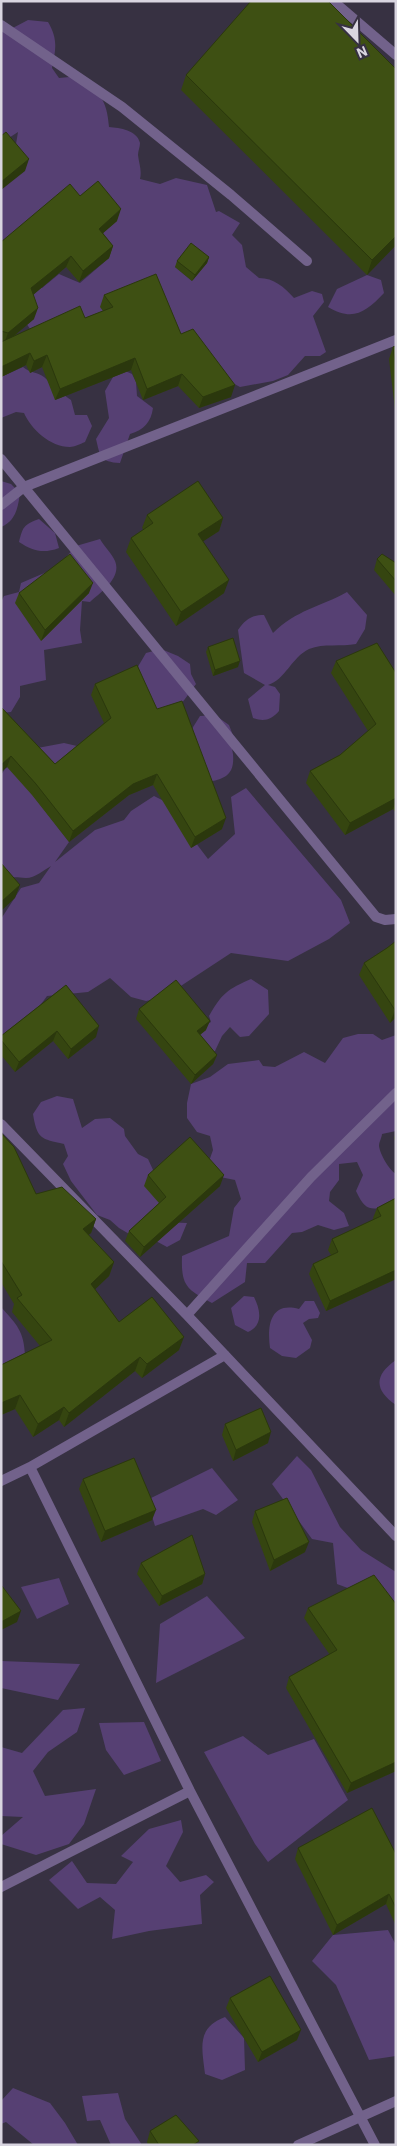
<svg xmlns="http://www.w3.org/2000/svg" width="397" height="2146" font-family="'IBM Plex Sans',sans-serif">
  <rect width="100%" height="100%" fill="#373142"/>
  <path fill="#564073" fill-rule="evenodd" d="M28 20 48 22C58 39 56 49 52 68L59 78 80 76C100 93 107 100 109 127 120 128 137 130 140 143 140 147 138 151 138 155 139 164 142 170 140 179L160 184 176 178 207 185 216 212 219 211 240 223 232 235 242 245 246 267 259 278C274 278 284 287 294 298L312 291 322 294 324 302 313 316 326 352 320 356H305L288 375 273 381 240 387 102 313 64 330 30 329 23 318 22 281 42 288 59 274 80 283 109 258 1 248V190L26 166 16 144 18 132 1 143V30H9ZM191 250 192 281 175 267Z
    M367 275 381 280 384 293C366 312 353 322 328 307L337 289Z
    M23 367C30 373 38 372 44 377 53 385 60 393 71 400L75 415H87L92 426 85 442C80 444 74 447 70 447 50 447 31 429 24 413L16 412 1 418V377Z
    M123 370 132 374 136 382 137 396 153 408C151 422 144 430 130 434L120 463C100 462 100 456 96 439L109 418 105 391 113 377Z
    M1 481 11 484 20 493C18 507 16 521 1 527Z
    M39 519 55 533 59 548C43 554 33 551 19 542 23 527 23 525 39 519Z
    M100 539C104 546 112 554 115 561 122 578 101 592 90 602L82 601 80 630 82 643 44 650 46 680 20 686V697L11 712 1 713V602L4 596 19 592 21 583 56 568 76 546Z
    M347 592 367 615 365 629 356 644C341 647 324 643 309 649 292 657 285 680 268 685L275 687 280 694 279 711C271 720 264 722 253 718L248 699 265 685 244 673 238 630C245 620 251 615 264 615L273 633C296 610 320 607 347 592Z
    M161 649 178 656 190 664 191 674 196 684 179 707 162 717 134 680 136 670 146 653Z
    M215 715 229 725 234 738C231 743 232 748 233 754 235 777 223 779 204 783L190 732 200 716Z
    M64 743 77 746 32 794 69 842 55 862 95 830 124 820 131 811 154 796 164 801 208 859 235 834 231 797 246 788 341 900 350 923 329 939 288 961 231 953 164 997 146 1001 131 997 110 978 88 992 47 996 28 1022 1 1043V919L21 888 39 883 51 866C44 870 35 878 26 878 15 877 12 877 1 879V775L5 769 27 750Z
    M251 979 268 990 269 1014 249 1036 240 1037 230 1027 222 1036 215 1051 205 1055 197 1033 203 1026 211 1022 209 1016C222 993 228 989 251 979Z
    M358 1034H373L382 1040 396 1035V1131L382 1134C382 1137 379 1142 379 1146 380 1154 389 1170 396 1174V1206C372 1208 367 1215 356 1191L363 1175 357 1162 339 1164V1180L330 1192 329 1201 344 1213 349 1226 334 1230 318 1225 302 1232 292 1233 265 1263H247L245 1282 212 1303C187 1289 181 1287 182 1256L229 1236 234 1208 241 1199 235 1180 220 1177 208 1164 213 1150 210 1136 197 1132 187 1118V1103L191 1084 210 1077 228 1064 259 1060 263 1066 275 1067 304 1052 325 1063 343 1038Z
    M57 1096 73 1099 82 1128 95 1119 110 1118 124 1129 125 1136 138 1154 148 1159 160 1185 162 1222 187 1223 180 1240 167 1247 156 1241 136 1238 119 1228 110 1220 97 1215 71 1181 63 1164 68 1156 64 1144C41 1139 37 1139 33 1114L41 1102Z
    M244 1296 254 1297C260 1309 264 1325 248 1332L235 1325 231 1308Z
    M305 1301H314L320 1313 318 1318 309 1319 303 1323 312 1340 310 1348 296 1358 282 1356 270 1348C267 1326 270 1301 299 1309Z
    M1 1307C17 1325 24 1331 25 1356L1 1371Z
    M396 1360V1405C374 1390 374 1375 396 1360Z
    M297 1456 311 1470 340 1527 361 1550 396 1572V1606L337 1584 333 1543 312 1539 272 1484Z
    M212 1468 238 1500 216 1515 203 1509 155 1526 147 1500Z
    M59 1578 69 1604 37 1619 21 1587Z
    M207 1596 245 1638 156 1683 160 1624Z
    M1 1661 80 1664 58 1700 1 1688Z
    M85 1708 77 1732 48 1752 33 1771 45 1796 96 1789 84 1824 69 1844 36 1855 1 1844V1836L23 1817 1 1816V1747L22 1753 63 1710Z
    M144 1722 161 1761 124 1775 106 1750 99 1723Z
    M243 1736 268 1755 314 1739 348 1800 268 1862 255 1844 204 1752Z
    M181 1820 183 1832 166 1866 180 1882 206 1875 214 1882 200 1895 202 1924 149 1931 112 1939 115 1910 100 1897 78 1909 49 1880 72 1861 87 1883 116 1884 133 1862 121 1856 149 1829Z
    M388 1930 396 1945V2056L369 2060 336 1985 312 1961 333 1935Z
    M225 2017 244 2038 245 2070 222 2080 205 2074C202 2048 196 2028 225 2017Z
    M13 2088 50 2103 65 2123 78 2145H34L6 2122 1 2124V2101Z
    M118 2093 125 2119 142 2145H111L100 2120 87 2121 82 2096Z"/>
  <g fill="none" stroke-linecap="round" stroke-linejoin="round">
    <path stroke="#72628b" stroke-width="10" d="M1 25 122 107 231 195 307 261"/>
    <path stroke="#72628b" stroke-width="10" d="M333 1 396 55
      M1 459 376 917 385 920 396 919
      M1 505 24 487 396 340
      M1 1124 187 1315 396 1536
      M187 1315 311 1177 396 1093
      M30 1467 190 1791 375 2145
      M1 1481 30 1467 225 1355
      M1 1887 190 1791
      M298 2145 396 2101"/>
  </g>
  <path fill="#354510" d="M186 75 396 245 367 275 181 90Z
    M80 196 117 221 103 233 113 246 109 258 79 282 66 267 33 295 34 319 14 336 85 318 103 311 100 307 104 295 181 334 231 397 199 408 178 386 143 400 131 370 55 400 42 367 30 373 26 365 1 377V242Z
    M209 257 207 263 192 281 175 267 177 261Z
    M396 346V418L389 359 393 347Z
    M147 515 223 518 219 531 203 541 224 593 176 626 126 552 131 538 144 530 142 528Z
    M377 559 396 563V596L374 570Z
    M19 593H89L41 641 15 603Z
    M208 647 238 667 213 676 206 652Z
    M336 661 396 673V813L393 809 345 835 306 783 310 771 340 755 368 731 331 673Z
    M95 684 157 709 222 829 191 848 153 785 129 795 69 842 32 795 7 767 1 707 55 764 104 723 91 695Z
    M387 948 396 1017 390 1023 359 975 364 963Z
    M66 985 96 1037 68 1059 53 1041 15 1072 1 1055V1036Z
    M139 1009 206 1030 200 1035 217 1055 213 1064 191 1084 136 1019Z
    M1 1133 36 1194 96 1219 91 1233 88 1235 114 1262 109 1276 95 1289 119 1322 179 1350 142 1378 135 1371 64 1427 59 1420 33 1437 15 1409 1 1415V1365L40 1346 12 1312 14 1304 1 1282Z
    M396 1133V1143L394 1138Z
    M148 1175 220 1186 140 1257 125 1241 129 1231 159 1203 144 1186Z
    M396 1198V1279L326 1311 309 1274 313 1264 331 1255 328 1250 332 1239 374 1220 373 1218 377 1208Z
    M225 1424 268 1443 233 1461 222 1435Z
    M83 1479 152 1520 101 1542 79 1489Z
    M255 1511 305 1552 270 1571 252 1522Z
    M141 1563 205 1574 202 1584 159 1606 137 1574Z
    M396 1604V1771L347 1793 286 1688 289 1677 330 1655 304 1618 308 1608Z
    M298 1848 396 1854V1926L386 1904 333 1935 295 1859Z
    M230 1998 297 2040 258 2062 226 2008Z
    M150 2131 197 2145H148L147 2142Z"/>
  <path fill="#2b380d" d="M29 159 25 171 1 190V182Z
    M121 209 117 221 95 240 99 229Z
    M396 236V245L367 275 372 260Z
    M113 246 109 258 79 282 83 271Z
    M71 256 66 267 27 300 31 288Z
    M209 257 207 263 192 281 195 275Z
    M38 308 34 319 4 344 8 333Z
    M30 353 26 365 1 377V367Z
    M47 355 42 367 30 373 34 361Z
    M135 358 131 370 55 400 60 389Z
    M182 374 178 386 143 400 147 389Z
    M235 385 231 397 199 408 203 397Z
    M223 518 219 531 193 548 198 534Z
    M229 580 224 593 176 626 181 612Z
    M93 583 89 593 41 641 45 630Z
    M240 661 238 667 213 676 215 670Z
    M11 756 7 767 1 772V765Z
    M157 774 153 785 129 795 69 842 73 831 133 784Z
    M396 798V801L393 809 345 835 350 823Z
    M226 818 222 829 191 848 195 837Z
    M20 885 15 898 1 911V902Z
    M396 1009V1017L390 1023 395 1010Z
    M210 1021 206 1030 193 1040 197 1031Z
    M99 1026 96 1037 68 1059 71 1049Z
    M57 1031 53 1041 15 1072 19 1062Z
    M217 1055 213 1064 191 1084 195 1075Z
    M224 1175 220 1186 140 1257 144 1247Z
    M96 1219 91 1233 78 1243 83 1229Z
    M114 1262 109 1276 86 1298 91 1284Z
    M396 1265V1279L326 1311 330 1301Z
    M184 1337 179 1350 142 1378 147 1364Z
    M140 1357 135 1371 64 1427 69 1413Z
    M20 1395 15 1409 1 1415V1403Z
    M64 1407 59 1420 33 1437 38 1424Z
    M271 1432 268 1443 233 1461 236 1450Z
    M156 1510 152 1520 101 1542 105 1531Z
    M309 1542 305 1552 270 1571 274 1560Z
    M205 1574 202 1584 159 1606 162 1596Z
    M21 1611 17 1622 1 1630V1622Z
    M396 1762V1771L347 1793 351 1783Z
    M389 1894 386 1904 333 1935 337 1925Z
    M301 2030 297 2040 258 2062 262 2052Z"/>
  <path fill="#3e5013" stroke="#2b380d" d="M251 1H328L396 69V236L372 260 186 75Z
    M6 132 29 159 1 182V136Z
    M98 181 121 209 99 229 113 246 83 271 71 256 31 288 38 308 8 333 1 331V242L70 184 80 196Z
    M191 243 209 257 195 275 177 261Z
    M156 274 181 334 193 329 235 385 203 397 182 374 147 389 135 358 60 389 47 355 34 361 30 353 1 367V342L80 306 85 318 113 307 104 295Z
    M396 346V369L393 347Z
    M198 481 223 518 198 534 229 580 181 612 131 538 153 523 147 515Z
    M70 554 93 583 45 630 19 593Z
    M382 554 396 563V581L377 559Z
    M233 638 240 661 215 670 208 647Z
    M377 643 396 673V798L350 823 310 771 340 755 376 724 336 661Z
    M137 665 157 709 182 701 226 818 195 837 157 774 133 784 73 831 36 784 11 756 1 765V707L55 764 111 718 95 684Z
    M1 863 20 885 1 902Z
    M396 941V1009L395 1010 364 963 387 948Z
    M176 980 210 1021 197 1031 217 1055 195 1075 139 1009Z
    M66 985 99 1026 71 1049 57 1031 19 1062 1 1040V1036Z
    M1 1133 14 1147 36 1194 62 1187 96 1219 83 1229 114 1262 91 1284 119 1322 152 1297 184 1337 147 1364 140 1357 69 1413 64 1407 38 1424 20 1395 1 1403V1365L52 1340 17 1298 22 1295 1 1261Z
    M190 1137 224 1175 144 1247 129 1231 166 1197 148 1175Z
    M396 1198V1270L330 1301 313 1264 338 1252 332 1239 381 1216 377 1208Z
    M261 1408 271 1432 236 1450 225 1424Z
    M134 1458 156 1510 105 1531 83 1479Z
    M287 1498 309 1542 274 1560 255 1511Z
    M192 1535 205 1574 162 1596 141 1563Z
    M374 1575 396 1604V1762L351 1783 289 1677 337 1650 308 1608Z
    M1 1586H2L21 1611 1 1622Z
    M372 1808 396 1854V1908L389 1894 337 1925 298 1848Z
    M270 1976 301 2030 262 2052 230 1998Z
    M176 2115 199 2141 193 2145H159L150 2131Z"/>
  <rect width="397" height="2146" fill="none" stroke="#d9d5e0" stroke-width="5"/>
  <g transform="translate(357 40) rotate(157)" stroke="#373142" stroke-width="4" paint-order="stroke">
  <path d="M0-4L9 19L0 12L-9 19Z" fill="#d9d5e0"/>
  <text y="-8" font-size="14" font-weight="bold" text-anchor="middle" fill="#d9d5e0">N</text>
  </g>
</svg>
